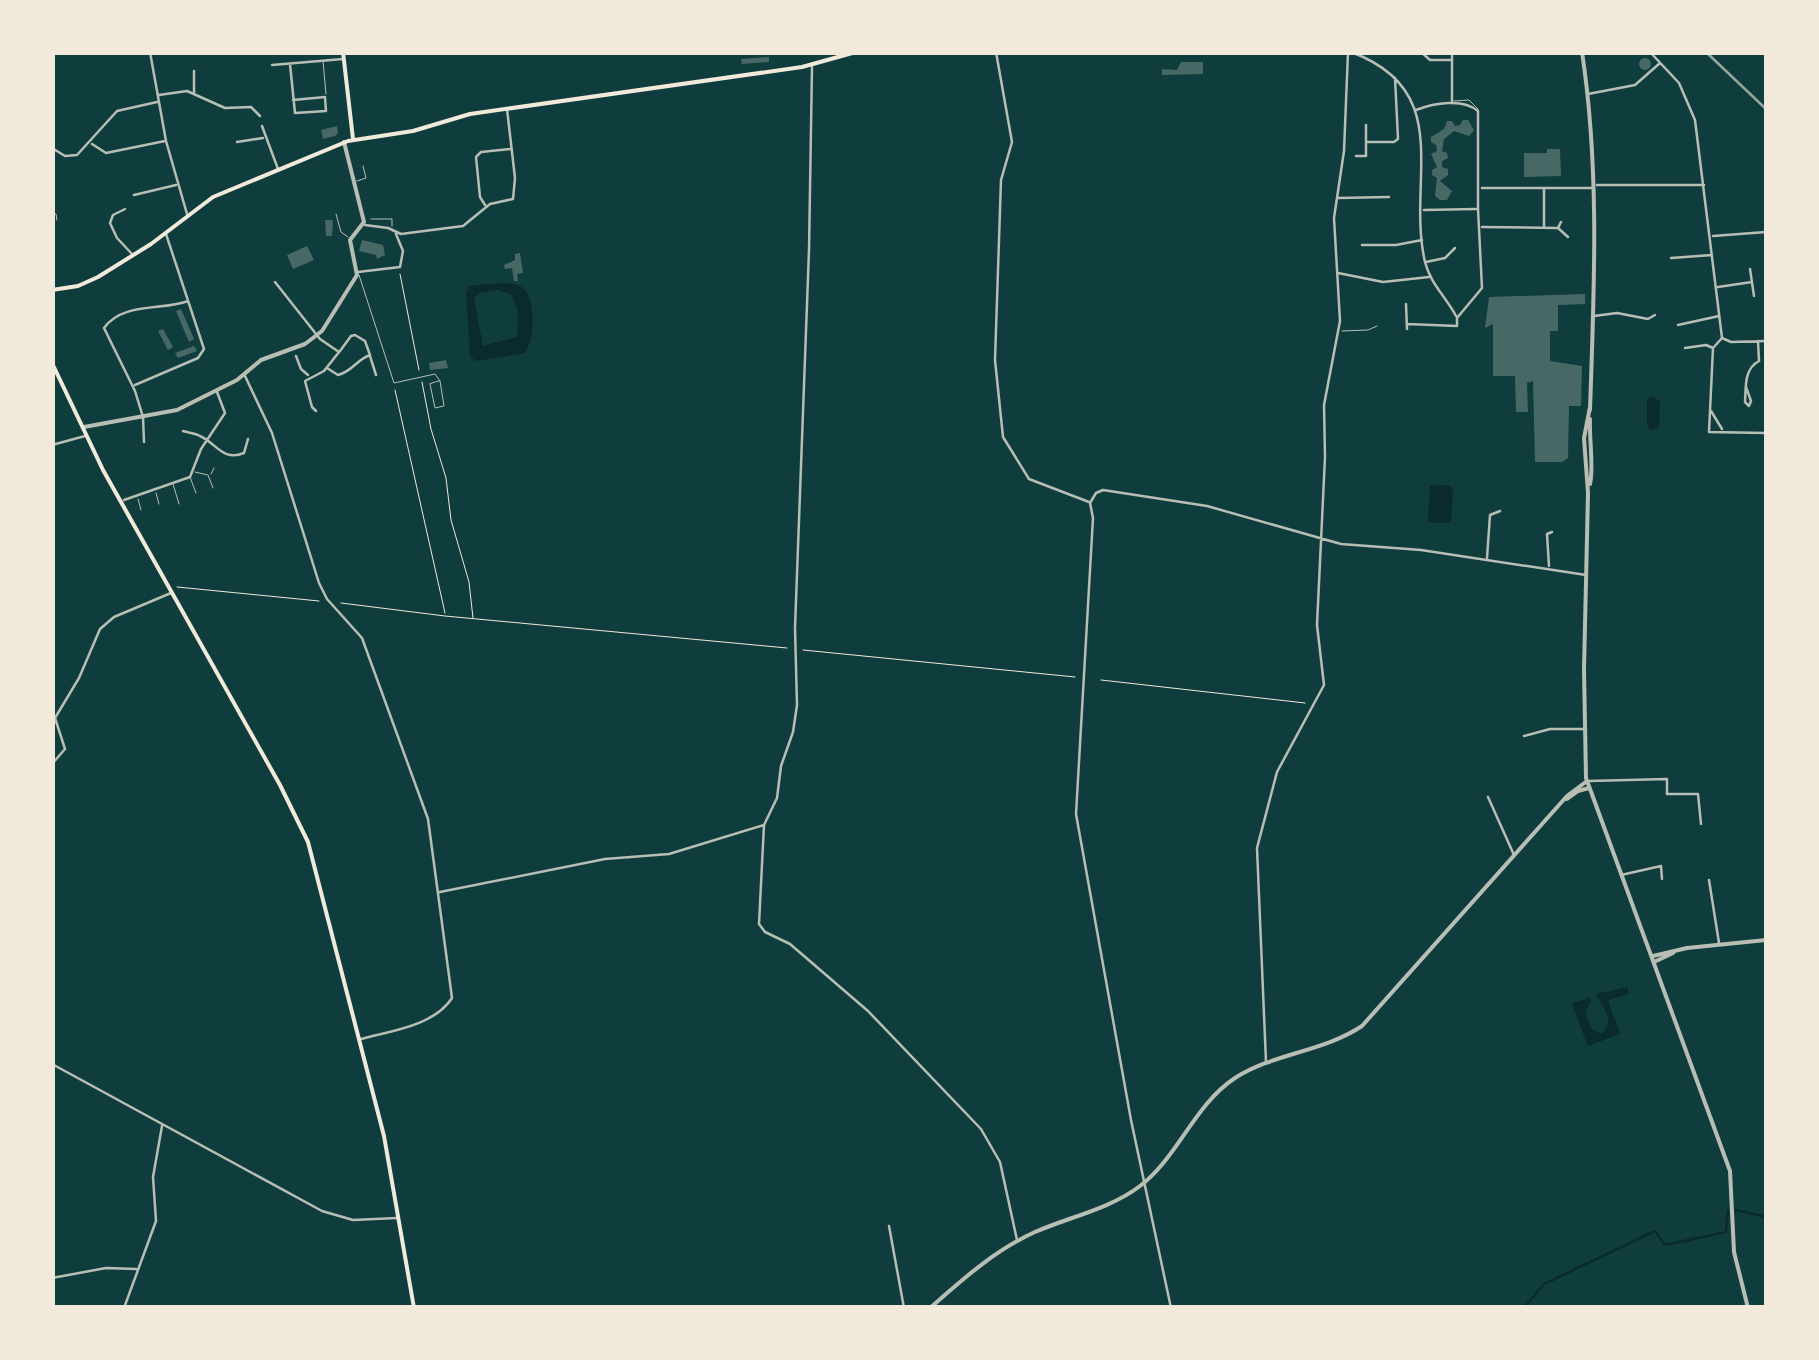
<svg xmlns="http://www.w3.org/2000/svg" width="1819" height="1360" font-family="'Fira Sans',sans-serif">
  <rect width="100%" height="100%" fill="#0f3d3e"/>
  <path fill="#0a2a2b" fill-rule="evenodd" d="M487 284C497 284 511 282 520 286 537 295 535 340 525 353L477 361 470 357 466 292 470 286ZM498 290 512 295 518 312 517 337 483 346 474 298 480 293Z
    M1651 396 1660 401 1659 428 1650 430 1647 425V399Z
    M1430 486 1449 485 1453 489 1451 523H1433L1428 520Z
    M1627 987 1629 994 1608 1000 1620 1034 1588 1046 1572 1004 1590 997 1591 1001 1585 1013 1592 1030 1602 1034C1616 1019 1603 1009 1596 994Z"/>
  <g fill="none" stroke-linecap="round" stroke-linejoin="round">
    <path stroke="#0a2a2b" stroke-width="2.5" d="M1736 1210 1766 1217
      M1524 1308 1544 1284 1655 1231 1665 1245 1726 1232 1728 1210"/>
  </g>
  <path fill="#486865" d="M769 57V62L742 64 741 59Z
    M1639 64a6 6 0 1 1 12 0a6 6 0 1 1-12 0Z
    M1181 62H1203V74L1162 75V69L1177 70Z
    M1463 120H1468L1474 130 1469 136 1454 131 1444 139 1442 151 1447 153 1448 158 1442 161V167L1448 169V175L1440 181 1452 191 1447 200H1440L1435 196 1437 178 1432 175V170L1437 167 1431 154 1437 151 1436 145 1431 142V137L1444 129 1447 121H1452L1455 126 1460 125Z
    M337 126 338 133 335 136 323 139 321 130Z
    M1547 149H1560L1561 176 1524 177V153H1547Z
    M325 220H333L332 236H326Z
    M362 240 383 245 385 255 377 259 376 255 359 251Z
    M307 246 314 260 293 269 287 255Z
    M520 253 523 273 517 274 518 281H514L512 268 505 269 504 265 515 260V254Z
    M1585 294V304L1558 305V331H1550V361L1582 366 1581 406H1569L1568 458 1562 462H1535L1533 381 1527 383 1528 412H1516L1515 376H1493V324L1485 328 1489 297Z
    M181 309 194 339 189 342 176 311Z
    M163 329 173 347 168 350 158 331Z
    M194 346 197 351 178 358 175 353Z
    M446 360 448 368 430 370 429 363Z"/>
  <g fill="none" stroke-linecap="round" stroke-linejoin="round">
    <path stroke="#f1e9da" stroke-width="1" d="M400 274 419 370
      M422 382 431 429 446 478 451 520 469 582 473 618
      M395 390 445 613
      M177 587 319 601
      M341 603 445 616 787 648
      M803 650 1075 677
      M1101 680 1305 703"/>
    <path stroke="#b8beb3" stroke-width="1" d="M323 61 326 94
      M1454 101 1469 100 1478 109
      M357 181 366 178 363 166
      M52 214H56L57 220
      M336 214 341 232 348 237
      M371 219H392V226
      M359 275 394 383 435 374 440 381
      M1342 331 1368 330 1377 326
      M440 381 444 406 435 408 430 384Z
      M195 472 208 475 213 488
      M211 474 214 468
      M190 477 196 493
      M173 484 179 504
      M156 493 159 504
      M138 499 141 510"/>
    <path stroke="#b8beb3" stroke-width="2.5" d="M150 52 166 141 187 214
      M996 52 1012 142 1001 180 995 360 1003 437 1029 479 1089 502
      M1351 52C1457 91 1406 180 1425 262 1430 283 1446 297 1456 316
      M1421 52 1430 60H1451
      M1452 52V101
      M1650 52 1679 83 1695 120 1722 338 1731 342 1766 341
      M290 64 295 113 326 111 325 97 293 100
      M272 65 343 59
      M812 67 809 250 795 628 797 705 793 732 781 766 777 798 764 825 759 924 765 932 790 944 868 1011 981 1129 1000 1162 1017 1240
      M194 71V94
      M1588 94 1635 85 1660 63
      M159 95 187 91 225 108 251 107 260 116
      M262 126 278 169
      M237 142 263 138
      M1367 142H1394L1398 139 1395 78
      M92 144 106 153 165 141
      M52 148 65 156 77 155 117 111 157 102
      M1356 156H1366V125
      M1597 185H1704
      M1482 188H1593
      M1544 189V226
      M134 195 176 185
      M1338 198 1389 197
      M485 205 480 197 476 157 481 152 510 149
      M125 209 113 215 110 223 117 238 132 254
      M1424 210 1476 209
      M1561 222 1558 228 1568 237
      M365 225 388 228 401 234 463 226 490 204 513 199 515 178 507 109
      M1482 227 1558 228
      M1713 236 1766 232
      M1362 245H1396L1422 240
      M1671 258 1712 255
      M1426 262 1445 258 1455 248
      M1750 269 1754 296
      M358 272 400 267 403 251 396 234
      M1338 273 1383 282 1429 277
      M275 282 320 339 339 352 324 371 305 381 312 407 316 411
      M1718 287 1752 282
      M1406 304 1407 329
      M1594 316 1617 313 1648 319 1655 315
      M1407 324 1457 326V318L1482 288 1478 209V111C1463 98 1434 103 1416 110
      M1678 325 1719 316
      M1685 348 1706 345 1713 348 1722 338
      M1713 348 1709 432 1766 433
      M296 356 301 369 308 375
      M370 356 376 375
      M327 368 338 375C353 371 356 360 370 355L365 341 355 335 351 336 340 351
      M245 376 272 433 319 583 327 599 362 638 428 819 452 998C434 1026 390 1031 361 1039
      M135 385 198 358 204 349 166 234
      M1746 387 1751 401 1749 406 1745 402C1746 386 1744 369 1759 361L1758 341
      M1711 411 1722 429
      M183 431C189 433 195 433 200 436 216 443 223 462 244 453L248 439
      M144 442 143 417 135 391 104 328C123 302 161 311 188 301
      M52 445 85 436
      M124 500 190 477 201 449 225 413 217 392
      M1090 503 1093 518 1076 814 1131 1120 1171 1308
      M1090 503 1096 493 1103 490 1207 506 1341 544 1421 550 1586 575
      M1487 558 1490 515 1500 511
      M1549 566 1547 534 1552 532
      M1524 736 1550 729H1584
      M52 764 65 749 55 718 79 678 100 629 114 617 171 593
      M1589 781 1667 779V794H1698L1701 824
      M1488 797 1514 855
      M1621 875 1661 866 1662 879
      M1709 880 1719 943
      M440 892 605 859 669 854 764 825
      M1266 1062 1257 848 1277 772 1324 685 1317 625 1325 457 1324 405 1340 321 1334 218 1344 151 1348 52
      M52 1064 322 1211 353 1220 397 1218
      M889 1226 904 1308
      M52 1278 106 1268 136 1269
      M124 1308 156 1221 153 1177 162 1126"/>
    <path stroke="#b8beb3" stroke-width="4" d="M1582 52C1600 170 1594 291 1590 410
      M1590 407 1584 438 1588 493 1584 670 1586 778 1730 1171 1734 1252 1748 1308
      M1590 419C1589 439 1594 468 1590 484
      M84 427 177 410 237 380 261 360 305 344 322 331 357 275 350 240 364 222 344 142
      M1567 799 1578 791 1589 788
      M1653 956 1687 948 1766 940
      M1654 962 1673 953
      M930 1308C963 1279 995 1250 1035 1232 1069 1217 1110 1209 1140 1186 1178 1157 1194 1105 1235 1078 1274 1053 1323 1052 1362 1026L1567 796 1587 781"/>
    <path stroke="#f1e9da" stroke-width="4" d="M343 52 353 139
      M52 290 78 286 98 277 151 244 213 197 348 141 413 131 470 114 802 67 856 52
      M52 363 103 470 280 785 308 842 384 1136 414 1308"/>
    <path stroke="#97a49c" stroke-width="2.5" d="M1706 52 1766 109"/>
  </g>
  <rect width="1819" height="1360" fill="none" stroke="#f1e9da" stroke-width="110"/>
</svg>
